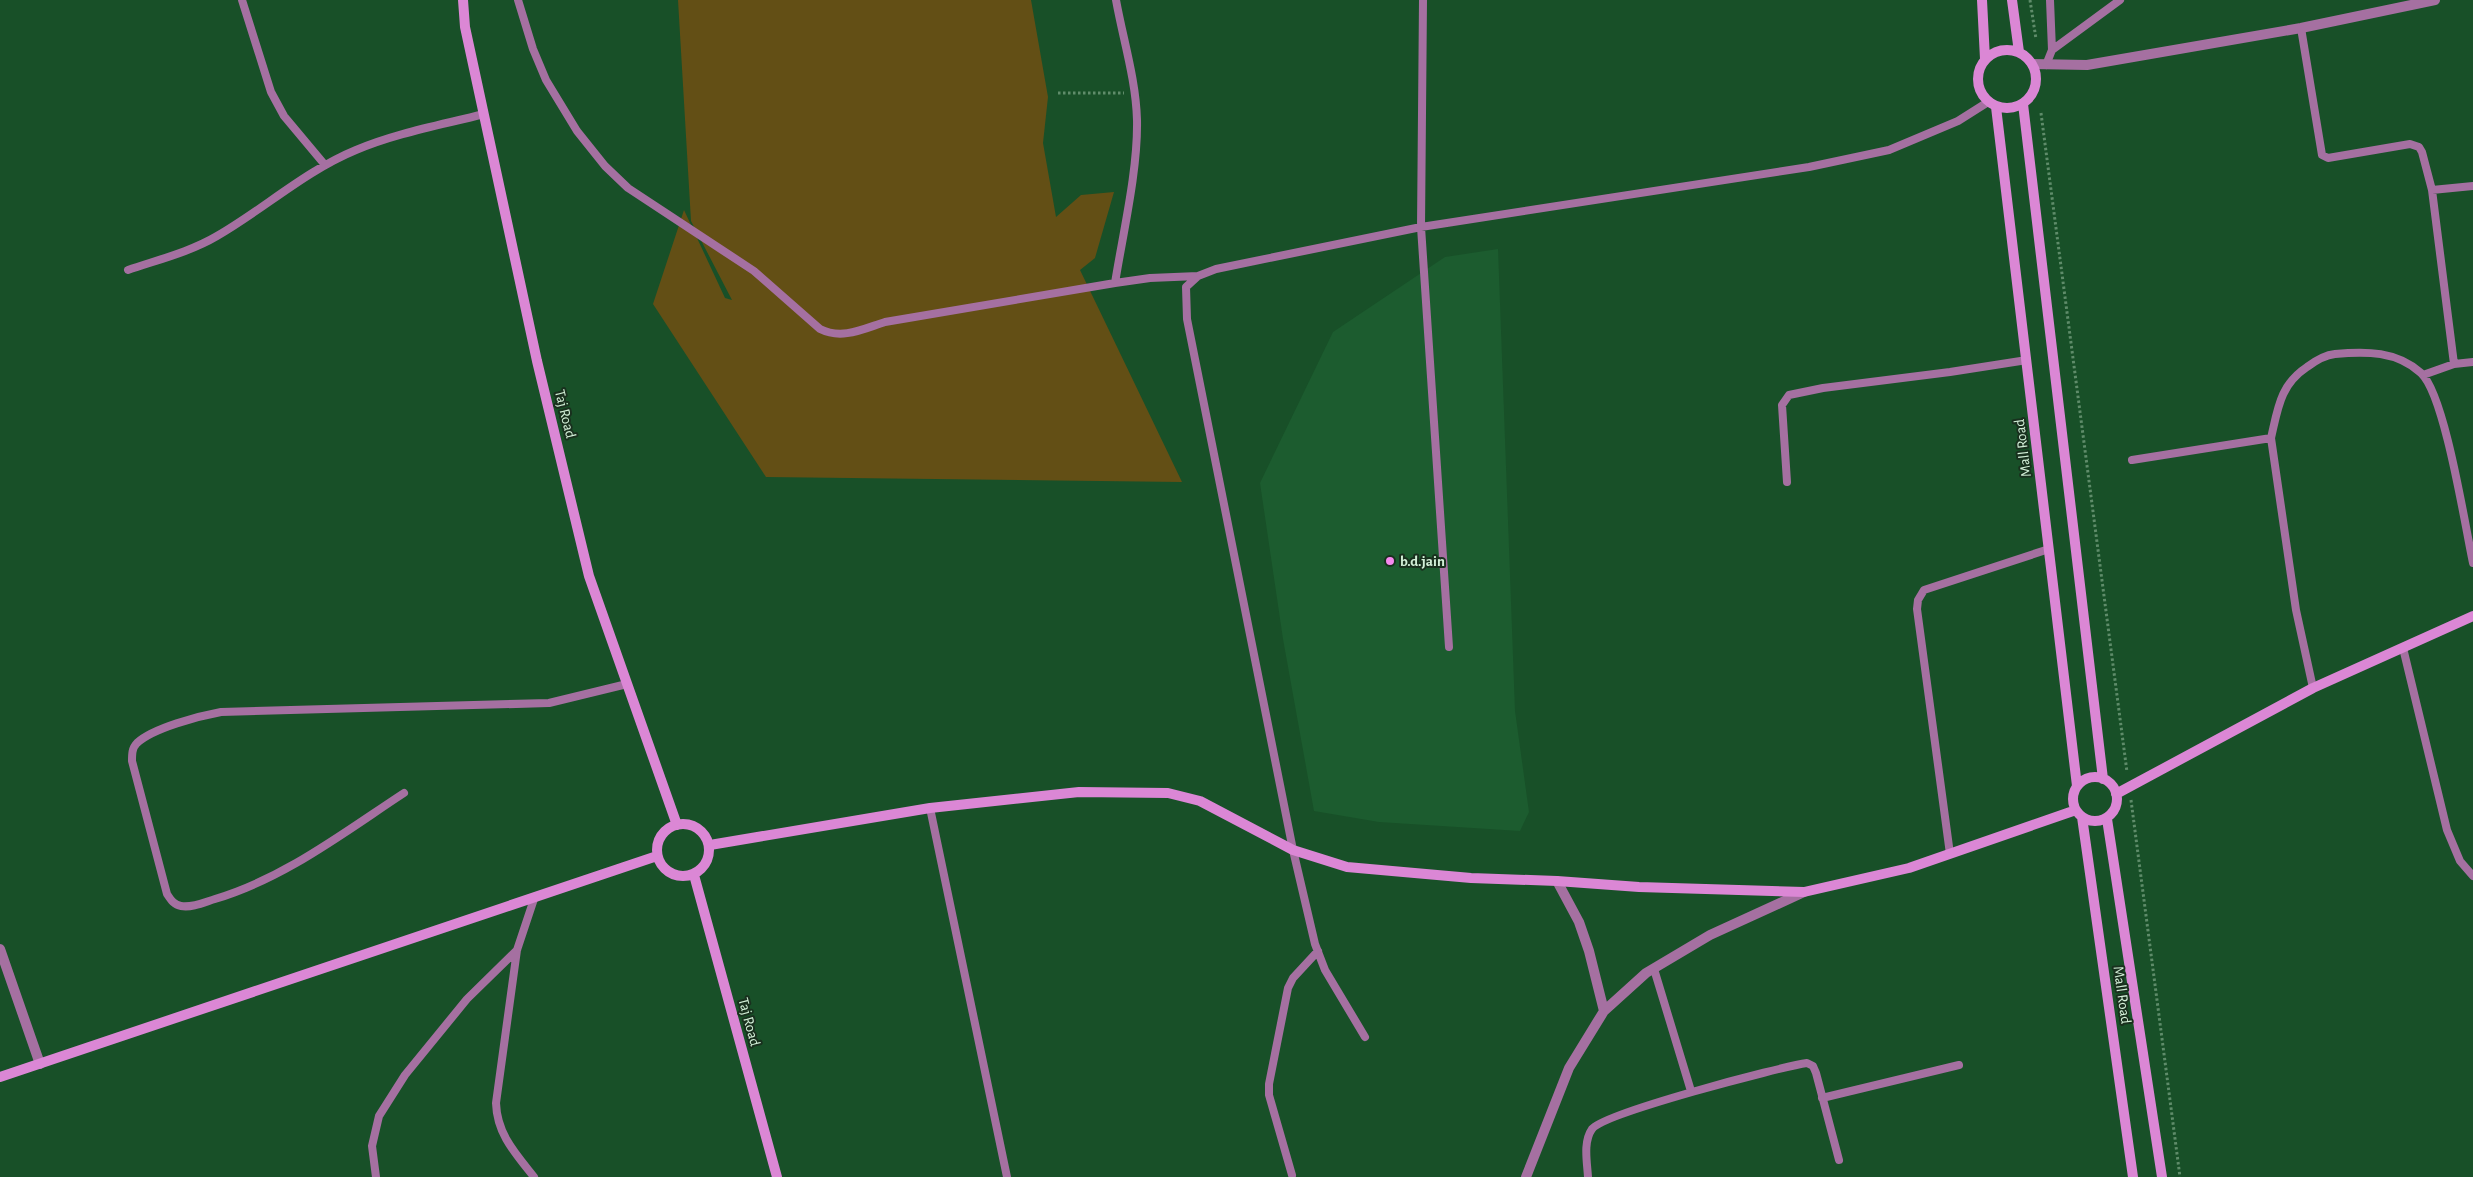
<svg xmlns="http://www.w3.org/2000/svg" width="2473" height="1177" font-family="'Alegreya Sans',sans-serif">
  <rect width="100%" height="100%" fill="#185028"/>
  <path fill="#1c5c2f" d="M1498 249 1515 711 1529 812 1520 831 1379 822 1314 811 1283 639 1260 483 1333 332 1445 257Z"/>
  <path fill="#634f15" d="M678 0H1031L1048 97 1043 143 1056 217 1081 195 1114 192 1095 258 1080 270 1182 482 766 477 653 304 684 210 725 298 732 300 691 221Z"/>
  <g fill="none" stroke-linecap="round" stroke-linejoin="round">
    <path stroke="#5f8c6a" stroke-width="3" stroke-dasharray="2.5 2.5" stroke-linecap="butt" d="M2030 0 2036 39
      M1058 93H1124
      M2041 113 2127 772
      M2131 800 2180 1177"/>
    <path stroke="#a570a1" stroke-width="8" d="M242 0 271 92 284 116 325 165
      M518 0 533 49 546 80 577 131 605 166 628 188 754 271 820 329C842 340 863 329 885 322L1115 283 1150 278 1198 276
      M1423 0 1421 227 1449 647
      M2301 28 2322 155 2328 158 2410 144 2419 147 2422 152 2432 190 2454 364
      M2052 50 2120 0
      M2046 65 2052 50 2050 0
      M2432 190 2473 186
      M128 270C157 260 190 252 217 236 264 209 305 171 356 150 396 133 441 125 484 114
      M1115 283C1123 233 1138 170 1137 120 1136 80 1123 39 1116 0
      M2423 375 2454 364 2473 362
      M2271 438C2278 408 2280 385 2307 367 2315 361 2325 355 2335 354 2366 351 2397 351 2421 373 2445 395 2465 526 2473 563
      M2132 460 2271 438 2296 610 2313 688
      M1787 482 1782 405 1789 395 1823 388 1950 372 2027 360
      M2403 648 2447 830 2460 861 2473 876
      M404 793C343 833 285 878 215 899 205 902 192 908 181 906 174 905 171 900 167 894L132 761C132 754 132 748 137 743 153 728 199 716 221 712L549 703 627 684
      M930 808 1007 1177
      M1950 854 1917 609 1918 600 1924 590 2049 549
      M1654 969 1691 1091
      M1365 1037 1325 970 1315 944 1293 850 1187 319 1186 287 1198 276 1216 269 1421 227 1809 167 1889 150 1958 121 1988 102
      M1822 1098 1959 1065
      M1292 1175 1269 1095V1084L1288 988 1293 978 1318 951
      M376 1177 372 1146 379 1116 405 1075 467 999 517 950
      M534 1177C515 1153 497 1134 496 1103L517 950 534 899
      M1588 1177C1587 1161 1583 1142 1592 1129 1604 1113 1780 1067 1807 1063L1813 1066 1816 1073 1839 1160"/>
    <path stroke="#a570a1" stroke-width="10" d="M2032 64 2087 65 2301 28 2435 0
      M1557 881 1579 922 1589 951 1604 1011
      M0 949 40 1064
      M1526 1177 1569 1068 1604 1011 1646 973 1710 935 1804 892"/>
    <path stroke="#db87d5" stroke-width="10" d="M463 0 465 27 537 361 589 576 677 825
      M1982 0 1985 59
      M2012 0 2019 52
      M1978 79a29 29 0 1 1 58 0a29 29 0 1 1-58 0Z
      M2023 104 2103 779
      M1996 107 2077 786
      M2073 799a22 22 0 1 1 44 0a22 22 0 1 1-44 0Z
      M2116 794 2313 688 2473 616
      M2082 817 2133 1177
      M2107 819 2162 1177
      M657 850a26 26 0 1 1 52 0a26 26 0 1 1-52 0Z
      M710 845 930 808 1079 792 1168 793 1200 801 1293 850 1347 867 1471 878 1557 881 1639 887 1804 892 1909 868 2076 810
      M694 875 777 1177
      M0 1077 657 856"/>
  </g>
  <circle fill="#f689ee" stroke="#19301e" stroke-width="2" cx="1390" cy="561" r="5"/>
  <g text-anchor="middle" dominant-baseline="central" stroke-width="4" stroke-linejoin="round" paint-order="stroke">
    <g font-size="15" fill="#d3f0d8" stroke="#19301e">
      <text transform="translate(565 414) rotate(76)">Taj Road</text>
      <text transform="translate(2023 448) rotate(-97)">Mall Road</text>
      <text transform="translate(2122 995) rotate(82)">Mall Road</text>
      <text transform="translate(749 1022) rotate(75)">Taj Road</text>
    </g>
    <g font-size="15" font-weight="bold" fill="#d3f0d8" stroke="#19301e" text-anchor="start">
      <text x="1400" y="561">b.d.jain</text>
    </g>
  </g>
</svg>
